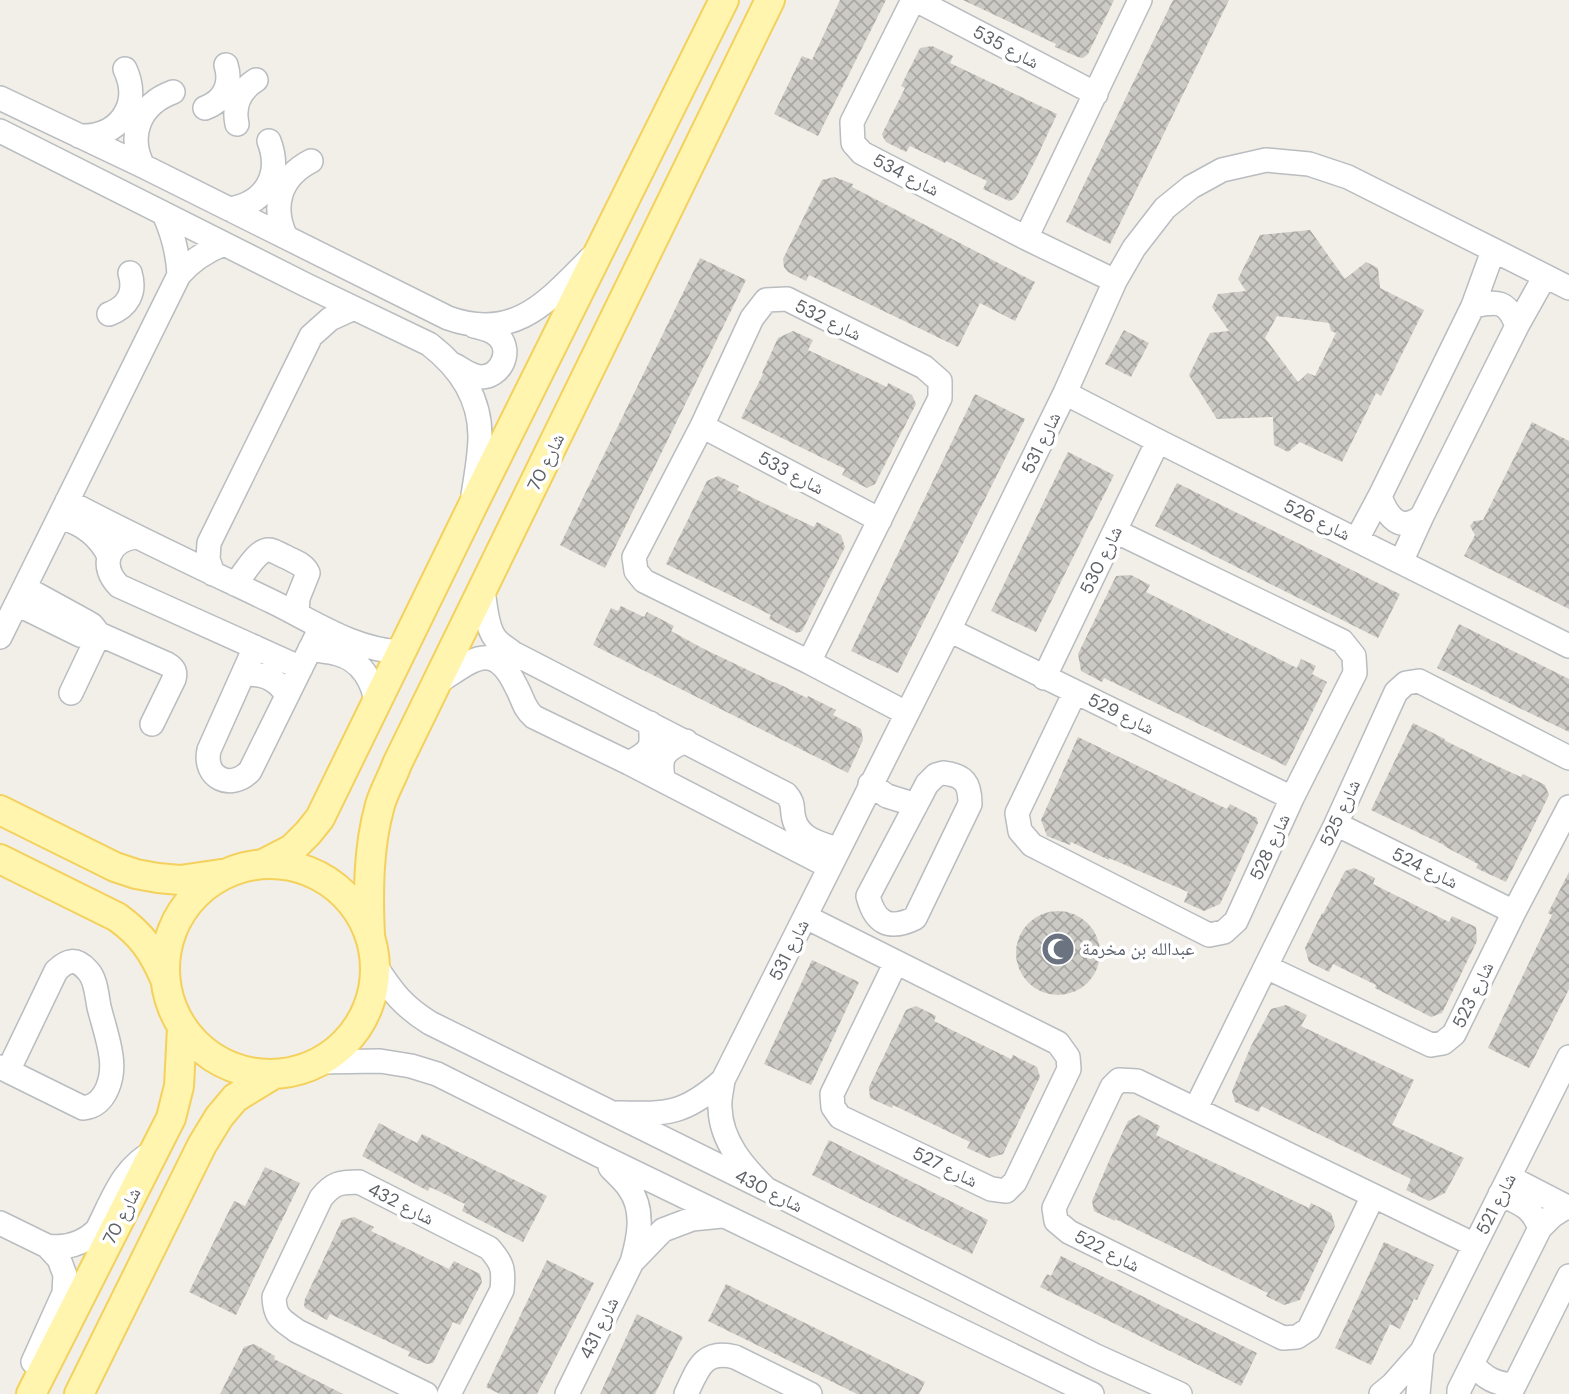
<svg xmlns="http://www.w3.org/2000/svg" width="1569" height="1394" font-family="'DM Sans','Noto Naskh Arabic',sans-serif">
  <defs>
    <pattern id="building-cross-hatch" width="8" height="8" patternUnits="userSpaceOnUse" patternTransform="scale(1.75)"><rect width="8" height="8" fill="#cccac4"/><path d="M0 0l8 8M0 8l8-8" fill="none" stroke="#a9a7a3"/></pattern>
  </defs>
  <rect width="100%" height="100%" fill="#f1efe7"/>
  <path fill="url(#building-cross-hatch)" fill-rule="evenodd" d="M840 0H886L818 136 774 114 802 56 812 60Z
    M963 0H1114L1088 54 1083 58 1078 57 1055 47 1056 44Z
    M1173 0H1229L1110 244 1066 222Z
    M932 46 953 56 950 63 1057 114 1036 159 1018 194 1014 199 1009 201 983 189 987 181 946 161 945 163 910 146 906 152 886 142 883 137 882 134 905 88 901 86 920 48Z
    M834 177 853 184 852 187 1035 282 1015 321 980 303 958 347 809 275 806 281 788 272 784 267 783 259 822 180Z
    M1310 230 1345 279 1366 262 1378 268 1380 288 1424 310 1381 396 1376 393 1342 462 1300 442 1288 452 1274 445 1273 417 1217 419 1189 375 1210 333 1229 331 1212 307 1218 294 1246 291 1238 279 1260 235ZM1277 316 1329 323 1331 331 1336 333 1315 376 1308 373 1298 382 1265 338Z
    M700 258 746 280 605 568 560 545Z
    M1124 330 1149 343 1131 377 1105 364Z
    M793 331 813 340 808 350 887 387 888 383 912 395 916 404 875 484 867 488 842 475 845 469 741 418 763 374 762 373 778 338Z
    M975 394 1025 419 898 673 851 651Z
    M1532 422 1569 441V609L1464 556 1475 535 1470 526 1474 521 1483 520Z
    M1068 452 1114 475 1036 632 991 611Z
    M718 476 739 486 737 490 780 511 814 527 817 522 841 535 845 547 802 631 797 633 769 619 771 615 666 564 707 481Z
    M1177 483 1400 594 1378 638 1155 526Z
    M1131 575 1150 585 1146 592 1297 668 1301 659 1316 666 1312 674 1327 682 1286 766 1104 678 1102 682 1081 671 1078 654 1116 576Z
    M621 606 644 617 647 612 674 626 671 631 704 649 775 683V682L807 698 808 696 836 710 833 715 861 729 863 740 848 773 593 645 611 608 618 611Z
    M1459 624 1569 679V732L1437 668Z
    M1413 723 1445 739 1444 740 1486 761 1521 777 1523 774 1545 785 1549 795 1506 882 1476 868 1478 864 1444 846V845L1371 810Z
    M1078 737 1227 809 1230 804 1257 818 1258 823 1220 904 1204 911 1184 902 1188 892 1109 858V860L1071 842 1070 845 1047 836 1041 820Z
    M1354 868 1375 878 1373 884 1449 922 1452 916 1476 927 1477 941 1442 1013 1431 1017 1375 988 1376 985 1333 964 1329 972 1309 962 1305 948 1322 913 1323 914 1345 871Z
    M1569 872V989L1529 1068 1488 1048 1552 915 1548 913Z
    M1016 953a42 42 0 1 1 84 0a42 42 0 1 1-84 0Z
    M812 960 859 982 811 1085 764 1064Z
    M1286 1005 1307 1015 1301 1026 1414 1080 1392 1125 1464 1158 1445 1193 1429 1201 1406 1190 1411 1179 1261 1106 1259 1112 1235 1102 1232 1091 1251 1046 1271 1009Z
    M916 1006 936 1016 934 1021 972 1040 1011 1059 1013 1055 1037 1067 1040 1077 1003 1154 989 1158 967 1148 970 1142 893 1105 892 1108 870 1098 869 1087 906 1010Z
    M1139 1115 1160 1126 1156 1135 1309 1208 1311 1203 1331 1213 1335 1226 1300 1300 1284 1305 1266 1296 1268 1293 1115 1219V1221L1094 1211 1092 1201 1109 1161 1128 1121Z
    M379 1123 417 1143 422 1134 547 1196 523 1242 462 1211 465 1204 430 1187 428 1191 362 1156Z
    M829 1140 988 1220 972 1254 812 1175Z
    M265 1167 300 1183 236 1315 189 1292 234 1201 245 1206Z
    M354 1217 374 1227 371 1231 449 1269 454 1261 480 1274 482 1282 460 1325 453 1322 433 1363 427 1364 408 1356 410 1352 330 1314 327 1320 305 1308 304 1304 305 1299 342 1220Z
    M1384 1242 1434 1265 1417 1300 1414 1299 1400 1329 1390 1324 1371 1365 1335 1348Z
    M1061 1256 1257 1353 1241 1386 1040 1287 1047 1274 1051 1276Z
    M547 1260 594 1283 537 1394H500L486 1387Z
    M726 1284 925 1382 919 1394H857L708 1321Z
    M637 1314 683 1337 655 1394H600Z
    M254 1344 275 1356 274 1359 343 1394H220L244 1347Z"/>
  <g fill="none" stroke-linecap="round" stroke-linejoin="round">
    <defs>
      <path id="minor" d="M913 0 852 122 853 143 862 153 1026 238 1115 281
        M916 0 1096 94
        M0 98 143 166 448 318C515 342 548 301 591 258
        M205 108C224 101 232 84 226 65
        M237 124C233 106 240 90 256 80
        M0 131 306 285 429 344C459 367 480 397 480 436 480 455 476 476 473 495
        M79 136C119 138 142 105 125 69
        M143 166C127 135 140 104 173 92
        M229 209C265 204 282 175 269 141
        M164 214C173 234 178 253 179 275
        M286 237C271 206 280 177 311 161
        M1026 238 1140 0
        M1473 306C1498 301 1507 300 1517 326
        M109 314C128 307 136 292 130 273
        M454 365C462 369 470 376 480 377 500 378 513 352 499 337 493 330 482 328 474 326
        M1065 393 1158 441 1569 646
        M702 426 880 520
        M1380 496C1387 517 1401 534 1422 516
        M67 501C135 537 204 569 273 602 314 622 354 650 401 652
        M62 518C84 524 99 536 109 556
        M135 537C108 541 99 566 119 586L301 668
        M1357 539 1380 496 1473 306 1493 251
        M1401 562 1422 516 1517 326 1545 276
        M213 574 208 559 209 543 311 336 330 319 354 308
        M235 584C244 575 257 548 270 550 275 551 281 555 286 557 295 562 304 564 308 573L298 598 297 613
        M25 588 87 622 92 625 99 634 167 664C174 668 176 672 174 679L152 724
        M483 592C486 606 486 626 495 638 499 644 507 648 513 653L786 794C795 804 791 808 794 819 799 839 821 844 838 849
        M17 604 80 635 87 636
        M949 630 1292 798
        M0 637 179 275C192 260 206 251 224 244
        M255 647 209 750C203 778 231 791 250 771L321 627
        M310 649C319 651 329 651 338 654 361 660 374 682 376 704
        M809 662 940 398V381L924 367 787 299 766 300 752 318 702 426 634 557 636 571 644 581 809 662 906 713
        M243 675C263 672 278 679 287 696
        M1044 678 1158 441
        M437 683C472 661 493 637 517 688 523 699 524 709 534 717L629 763 830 867
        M1075 692 1017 813 1020 831 1032 845 1209 935 1224 932 1236 921 1292 798 1355 673 1354 656 1342 641 1115 531
        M71 693 99 634
        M629 763C652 750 653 748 650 723
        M943 773C964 775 970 783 970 804L915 918C889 931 875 923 868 896L927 784 936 775Z
        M664 781C658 757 664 750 686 741
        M870 784 887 796 916 805
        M1336 824 1514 912
        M806 917 1058 1043 1068 1057 1069 1069 1015 1182 1006 1191 991 1189 840 1117 833 1107 832 1094 896 962
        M375 965C392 992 403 1006 430 1023L766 1189 1096 1356 1180 1394
        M1266 967 1431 1045 1443 1043 1454 1034 1514 912 1569 807
        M318 1062 380 1061 411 1066 437 1074 601 1156 1092 1394
        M0 1067 8 1071 83 1108C107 1106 114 1076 111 1056 109 1040 103 1023 99 1007 97 997 96 979 88 971 76 957 67 960 56 971L8 1071
        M1196 1108 1336 824 1396 692 1406 683 1419 681 1569 758
        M617 1113C667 1114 684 1115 723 1080
        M1509 1177 1569 1208
        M766 1189C744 1167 721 1142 720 1108 719 1099 722 1089 723 1080L949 630 1065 393 1115 281 1134 248 1165 208 1191 187 1222 170 1266 160 1309 164 1348 177 1569 288
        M1500 1194C1521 1204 1531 1206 1540 1228
        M1373 1196 1309 1329 1297 1337 1283 1338 1069 1232 1056 1221 1054 1208 1112 1087 1119 1080 1137 1081 1475 1245
        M0 1223 47 1246 59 1259 65 1275 64 1293 33 1362
        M47 1246C67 1249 83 1244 97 1230 112 1201 123 1166 154 1152
        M634 1260 663 1230 692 1219 722 1216
        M1472 1364C1485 1378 1495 1384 1514 1385
        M426 1394 297 1331C281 1319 275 1318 274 1297L321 1198C333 1183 340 1182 359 1182L489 1248C503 1264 504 1269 502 1290L449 1394
        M567 1394 632 1262C639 1238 645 1210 629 1188 624 1180 616 1174 610 1167
        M686 1394C698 1369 703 1349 735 1357L810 1394
        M1381 1394 1392 1385 1422 1351 1569 1057
        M1418 1394 1422 1351
        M1459 1394V1390L1540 1228 1552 1216 1566 1207
        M1510 1394 1569 1276"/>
      <path id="major" d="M0 810 115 867 136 874 158 878 180 880 221 874
        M0 859 117 917C142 935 153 951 165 979
        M265 863 292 849 308 833 320 818 471 509 724 0
        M165 969a105 105 0 1 1 210 0a105 105 0 1 1-210 0Z
        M370 936C368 892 368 848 380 805 384 791 392 778 397 764L770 0
        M31 1394 171 1118 179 1086 182 1028
        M79 1394 202 1145 219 1117 235 1098 274 1074"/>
    </defs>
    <use href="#minor" stroke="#b9bcc0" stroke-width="26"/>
    <use href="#major" stroke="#f4d05c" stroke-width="32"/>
    <use href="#minor" stroke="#fff" stroke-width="23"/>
    <use href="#major" stroke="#fff5ae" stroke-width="28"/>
  </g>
  <defs>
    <symbol id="mosque-disc" viewBox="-11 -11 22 22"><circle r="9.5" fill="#6b7280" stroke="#fff"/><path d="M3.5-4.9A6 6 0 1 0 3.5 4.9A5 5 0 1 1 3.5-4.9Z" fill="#fff"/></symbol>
  </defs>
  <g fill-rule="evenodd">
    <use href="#mosque-disc" x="1039" y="930" width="38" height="38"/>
  </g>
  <g text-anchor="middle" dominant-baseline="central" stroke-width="7" stroke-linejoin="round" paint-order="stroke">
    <g font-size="18" fill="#5e6267" stroke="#fff">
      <text transform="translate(1006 47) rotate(28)">شارع 535</text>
      <text transform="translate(906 175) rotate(27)">شارع 534</text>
      <text transform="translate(828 320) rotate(26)">شارع 532</text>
      <text transform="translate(1041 443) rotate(-64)">شارع 531</text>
      <text transform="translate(546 462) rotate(-64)">شارع 70</text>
      <text transform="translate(791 473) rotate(28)">شارع 533</text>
      <text transform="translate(1317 520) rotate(26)">شارع 526</text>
      <text transform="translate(1101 560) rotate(-64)">شارع 530</text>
      <text transform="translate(1121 714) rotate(26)">شارع 529</text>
      <text transform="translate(1340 813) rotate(-65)">شارع 525</text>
      <text transform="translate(1270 847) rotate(-65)">شارع 528</text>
      <text transform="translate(1425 868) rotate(26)">شارع 524</text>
      <text transform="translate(789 950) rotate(-63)">شارع 531</text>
      <text transform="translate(1473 995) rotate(-64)">شارع 523</text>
      <text transform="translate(945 1167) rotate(26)">شارع 527</text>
      <text transform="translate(769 1191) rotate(27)">شارع 430</text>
      <text transform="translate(401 1204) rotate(27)">شارع 432</text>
      <text transform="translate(1496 1204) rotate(-63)">شارع 521</text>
      <text transform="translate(122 1216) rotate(-63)">شارع 70</text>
      <text transform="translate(1107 1251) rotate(27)">شارع 522</text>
      <text transform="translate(599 1328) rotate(-64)">شارع 431</text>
    </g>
    <g font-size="18" fill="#5b616d" stroke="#fff" text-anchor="start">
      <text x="1082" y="949">عبدالله بن مخرمة</text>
    </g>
  </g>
</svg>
